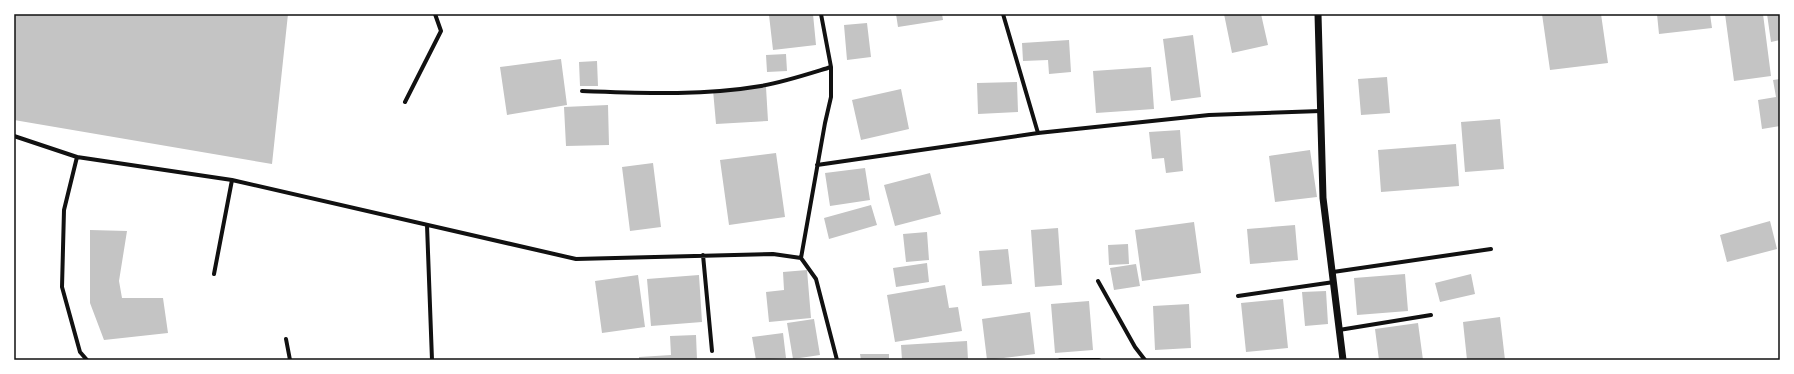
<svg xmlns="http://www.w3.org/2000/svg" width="1794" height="374" font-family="Barlow,sans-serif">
  <rect width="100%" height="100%" fill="#fff"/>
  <path fill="#c4c4c4" d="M21 14H288L272 164 14 120V16Z
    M774 14H813L816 45 773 50 769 15Z
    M896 14H942L943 20 898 27Z
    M1224 14H1261L1268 45 1232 53Z
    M1542 14H1601L1608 63 1550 70Z
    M1657 14H1710L1712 28 1659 34Z
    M1725 14H1763L1771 76 1734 81Z
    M1767 14H1780V40L1771 42Z
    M867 23 871 57 847 60 844 25Z
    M1193 35 1201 97 1171 101 1163 39Z
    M1069 40 1071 72 1049 74 1048 60 1023 61 1022 43Z
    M786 54 787 71 767 72 766 55Z
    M561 59 567 105 507 115 500 67Z
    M597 61 598 86H580L579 62Z
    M1151 67 1154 109 1096 113 1093 71Z
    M1387 77 1390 113 1361 115 1358 79Z
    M1780 79V126L1762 129 1758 100 1776 97 1773 80Z
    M1017 82 1018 112 978 114 977 83Z
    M766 87 768 121 716 124 713 90Z
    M901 89 909 129 861 140 852 100Z
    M608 105 609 145 566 146 564 107Z
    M1500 119 1504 169 1465 172 1461 122Z
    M1180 130 1183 171 1166 173 1164 158 1152 159 1149 132Z
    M1456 144 1459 186 1381 192 1378 150Z
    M1310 150 1317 197 1275 202 1269 156Z
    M776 153 785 217 729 225 720 160Z
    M653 163 661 227 630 231 622 167Z
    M865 168 870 200 830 206 825 173Z
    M930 173 941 214 895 226 884 185Z
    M871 205 877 225 829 239 824 218Z
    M1770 221 1777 249 1727 262 1720 235Z
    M1194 222 1201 273 1142 281 1135 230Z
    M1295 225 1298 260 1250 264 1247 229Z
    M1058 228 1062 285 1035 287 1031 230Z
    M90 230 127 231 119 281 122 298H163L168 333 104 340 90 303Z
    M927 232 929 260 906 262 903 234Z
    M1128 244 1129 264 1109 265 1108 245Z
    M1008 249 1012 284 982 286 979 251Z
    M927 263 929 282 896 287 893 268Z
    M1136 264 1140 286 1114 290 1110 268Z
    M807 270 811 318 769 322 766 292 784 290 783 272Z
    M1405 274 1408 311 1357 315 1354 278Z
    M1471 274 1475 294 1440 302 1435 283Z
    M638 275 645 327 602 333 595 281Z
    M699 275 702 322 651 326 647 279Z
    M945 285 949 308 958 307 962 331 895 342 887 295Z
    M1326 291 1328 324 1305 326 1302 292Z
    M1283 299 1288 348 1246 352 1241 303Z
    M1089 301 1093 350 1055 353 1051 304Z
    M1189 304 1191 348 1155 350 1153 306Z
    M1030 312 1035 354 987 360 982 319Z
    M1500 317 1505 360H1467L1463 322Z
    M814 319 820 355 793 359 787 323Z
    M1418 323 1423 360H1379L1375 329Z
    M783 333 786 358 756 360 752 337Z
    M696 335 697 360H639V357L671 355 670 336Z
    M967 341 968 360H902L901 345Z
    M860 354H889V360H861Z"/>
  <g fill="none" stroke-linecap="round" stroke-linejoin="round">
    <path stroke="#111" stroke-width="4" d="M1003 14 1038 133
      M582 91C641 93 702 96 761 86 784 82 808 74 831 67
      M405 102 441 31 435 14
      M14 136 77 157 64 210 62 287 80 352 87 360
      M77 157 232 180 576 259 773 254 801 258 816 279 837 360
      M817 165 1038 133 1209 115 1321 111
      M427 225 432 360
      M703 255 712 351
      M801 258 825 123 831 97V67L821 14
      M1333 272 1491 249
      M214 274 232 180
      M1098 281 1135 347 1145 360
      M1238 296 1334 282
      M1339 330 1431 315
      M286 339 290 360
      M1060 360H1099"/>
    <path stroke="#111" stroke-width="7" d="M1318 14 1323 198 1343 360"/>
  </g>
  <rect width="1794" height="374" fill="none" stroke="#ffffff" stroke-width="30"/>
  <rect x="15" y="15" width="1764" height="344" fill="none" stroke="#111" stroke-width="1.5"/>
</svg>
